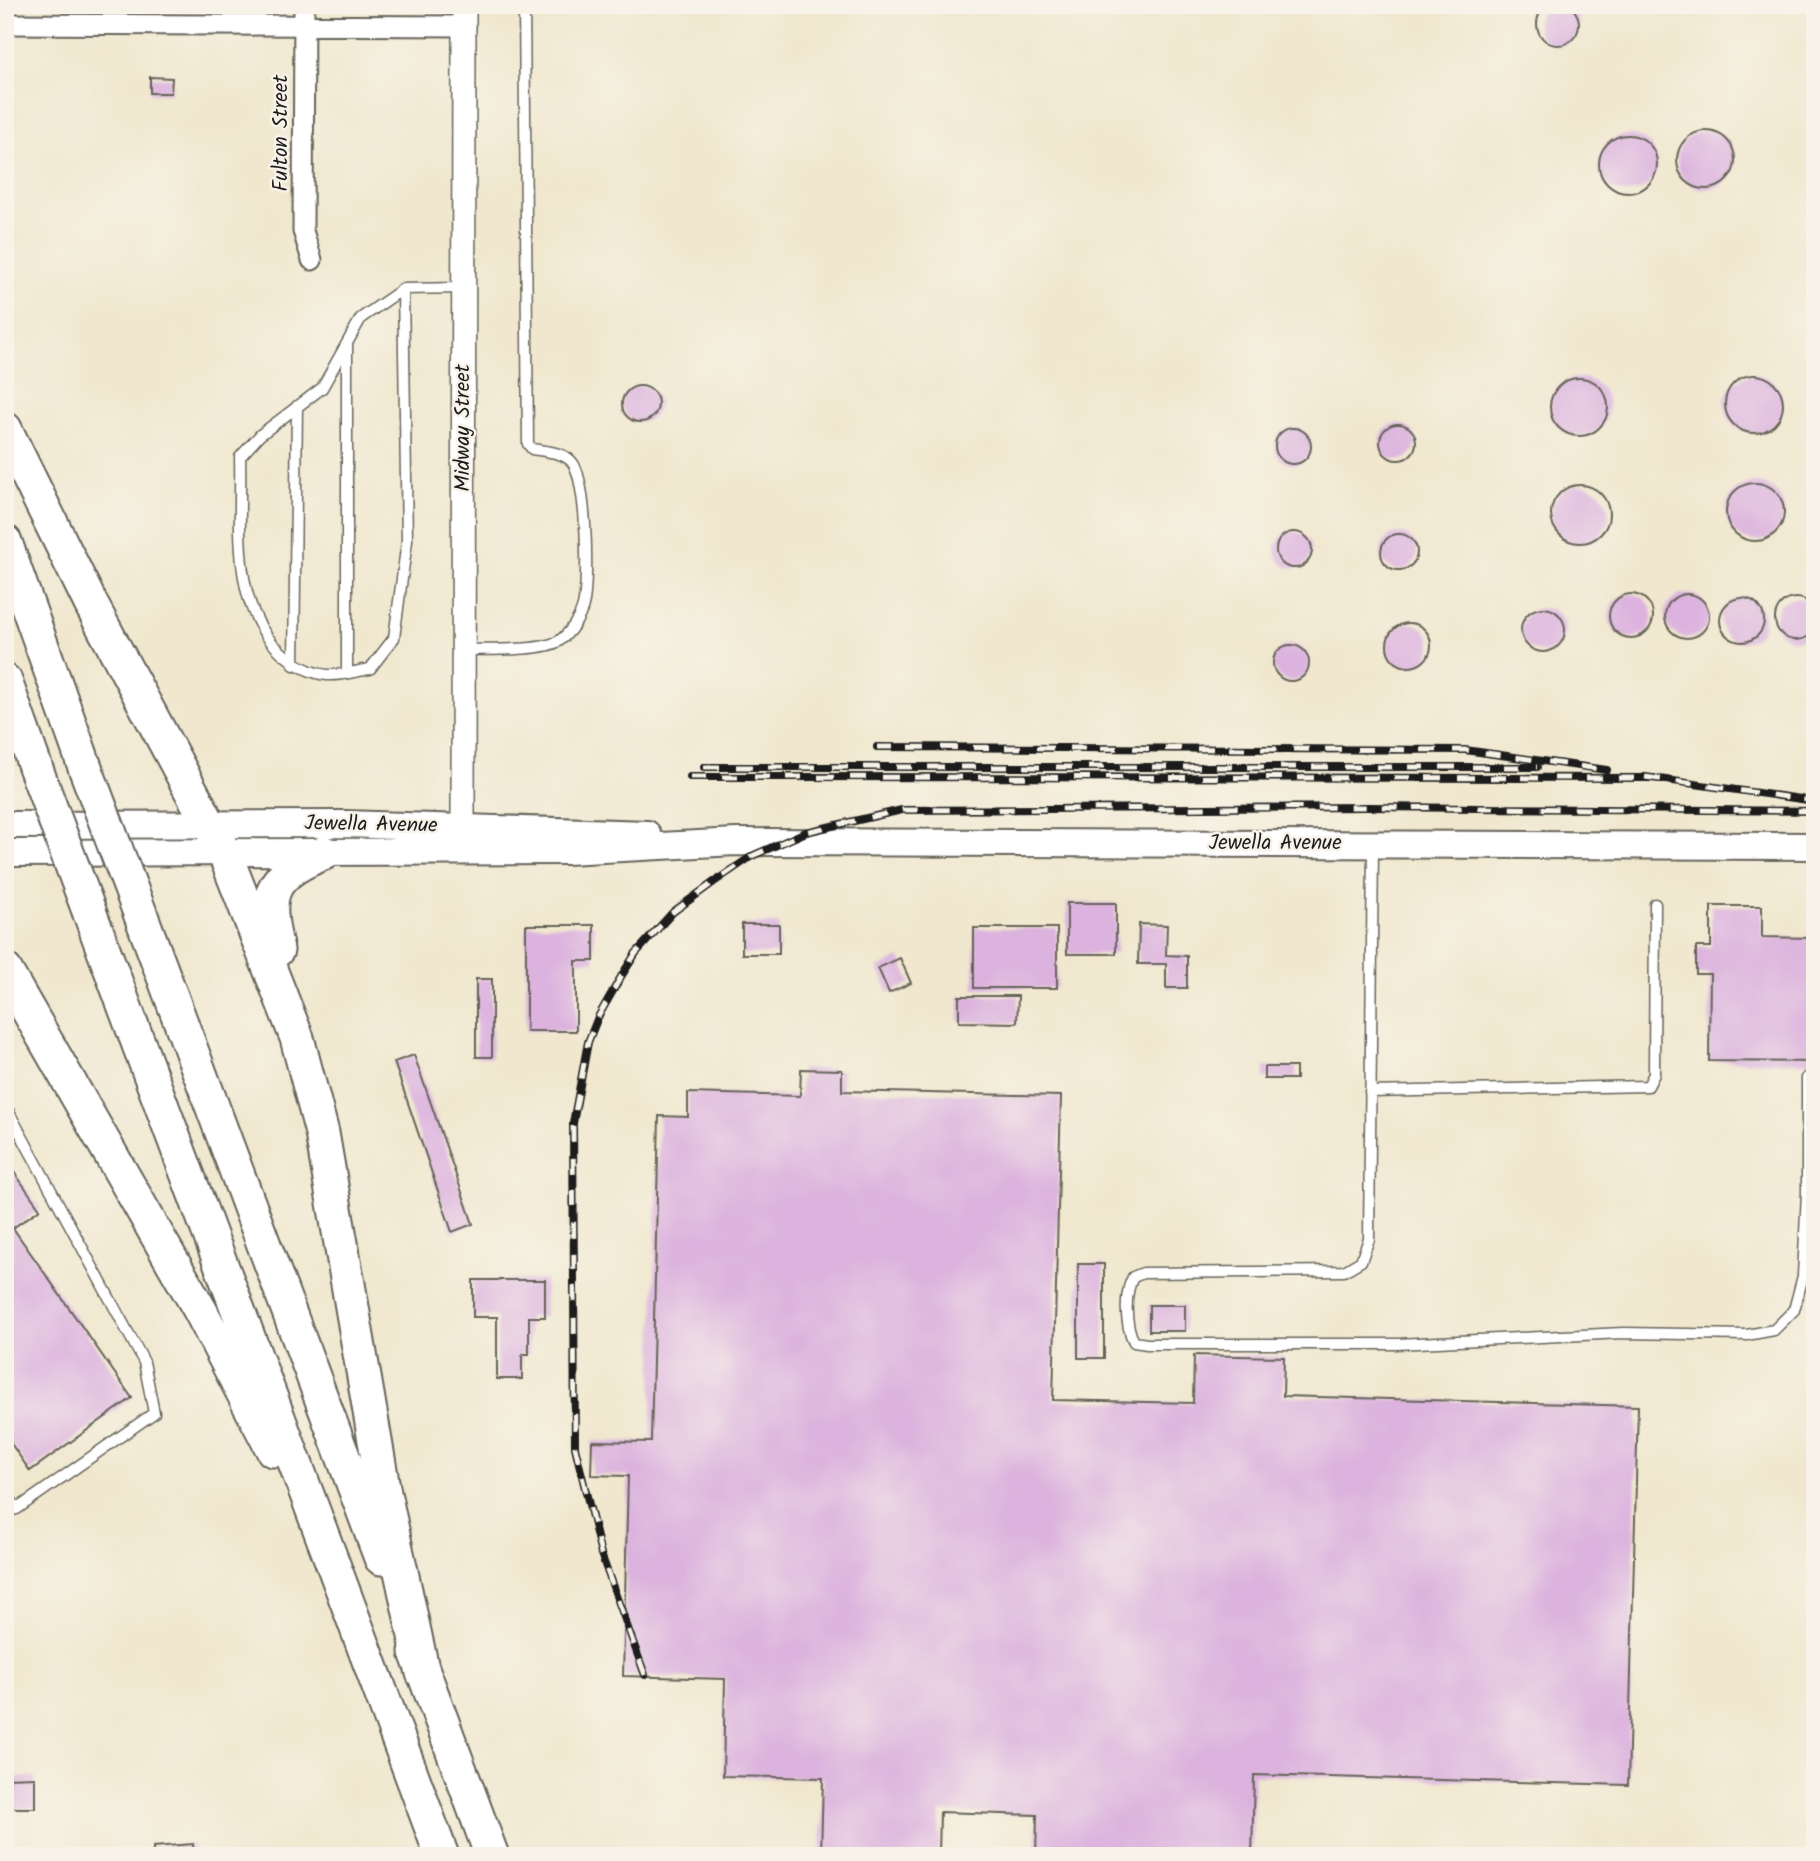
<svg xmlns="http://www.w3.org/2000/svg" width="1820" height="1861" font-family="Kalam,sans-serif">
  <rect width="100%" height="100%" fill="#f7f3e8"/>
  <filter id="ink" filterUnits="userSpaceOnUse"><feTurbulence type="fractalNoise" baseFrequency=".0143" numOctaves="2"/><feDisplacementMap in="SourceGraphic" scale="14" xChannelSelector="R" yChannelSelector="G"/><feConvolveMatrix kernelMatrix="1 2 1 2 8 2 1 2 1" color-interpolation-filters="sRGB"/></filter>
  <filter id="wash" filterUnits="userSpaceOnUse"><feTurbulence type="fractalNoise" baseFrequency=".00686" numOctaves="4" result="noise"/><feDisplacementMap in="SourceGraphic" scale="28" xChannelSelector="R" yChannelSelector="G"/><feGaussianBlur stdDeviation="1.57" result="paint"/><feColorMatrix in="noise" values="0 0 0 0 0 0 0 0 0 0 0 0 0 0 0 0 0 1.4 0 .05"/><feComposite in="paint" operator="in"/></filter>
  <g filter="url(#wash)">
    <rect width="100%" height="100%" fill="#f0e7ce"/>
    <g id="blocks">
      <path fill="#dcb3de" d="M1537 24a21 21 0 1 1 42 0a21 21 0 1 1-42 0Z
        M150 77 172 78 171 93H150Z
        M1677 160a29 29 0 1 1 58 0a29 29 0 1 1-58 0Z
        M1599 164a29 29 0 1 1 58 0a29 29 0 1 1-58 0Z
        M1725 404a29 29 0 1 1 58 0a29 29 0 1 1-58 0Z
        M1550 407a29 29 0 1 1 58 0a29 29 0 1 1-58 0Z
        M622 404a18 18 0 1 1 36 0a18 18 0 1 1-36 0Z
        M1380 442a18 18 0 1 1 36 0a18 18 0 1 1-36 0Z
        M1275 446a18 18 0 1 1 36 0a18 18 0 1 1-36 0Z
        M1726 512a29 29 0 1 1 58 0a29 29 0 1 1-58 0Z
        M1551 514a29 29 0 1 1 58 0a29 29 0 1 1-58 0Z
        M1276 550a18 18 0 1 1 36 0a18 18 0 1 1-36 0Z
        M1381 552a18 18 0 1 1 36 0a18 18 0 1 1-36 0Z
        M1665 616a22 22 0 1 1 44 0a22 22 0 1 1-44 0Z
        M1609 616a22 22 0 1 1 44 0a22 22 0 1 1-44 0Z
        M1775 619a21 21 0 1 1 42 0a21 21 0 1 1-42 0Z
        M1720 620a22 22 0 1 1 44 0a22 22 0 1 1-44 0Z
        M1521 630a22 22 0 1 1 44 0a22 22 0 1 1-44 0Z
        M1387 645a22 22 0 1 1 44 0a22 22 0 1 1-44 0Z
        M1273 663a18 18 0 1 1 36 0a18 18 0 1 1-36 0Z
        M1067 903H1116V954H1067Z
        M1711 906H1762V937L1815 938V1062L1709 1061 1710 974H1696V947H1711Z
        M742 924H779V954H742Z
        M1139 924 1167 925 1166 955 1187 956V988H1166V964H1138Z
        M526 925H594V961H576V1031H526Z
        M974 928H1057V988H974Z
        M900 958 911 983 889 993 878 968Z
        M476 979H492V1057H476Z
        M959 996H1018L1017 1023 959 1022Z
        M414 1055 473 1224 452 1232 394 1062Z
        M1264 1067H1296V1079H1264Z
        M801 1069 842 1070V1091L1061 1096 1053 1400 1193 1403 1194 1355 1284 1357 1283 1396 1638 1406 1628 1785 1254 1775 1252 1856H1036L1037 1815 940 1812 939 1856H821L823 1778 723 1776 725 1679 623 1676 628 1476 591 1475 592 1441 651 1442 659 1116 688 1117V1093L800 1096Z
        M5 1159 40 1209 13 1228 132 1398 30 1471 5 1435Z
        M1078 1264H1104V1358H1078Z
        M473 1280H545V1317H529V1354H522V1379H497V1317H473Z
        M1149 1305H1185V1331H1149Z
        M35 1777V1808H5V1778Z
        M193 1844 194 1856H153V1847Z"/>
    </g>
  </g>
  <g filter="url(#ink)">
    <use href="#blocks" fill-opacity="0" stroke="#66635a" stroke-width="2"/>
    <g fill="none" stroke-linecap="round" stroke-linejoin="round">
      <defs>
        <path id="service" d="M403 289 407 541 394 638 370 669C357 671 340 676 327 675 308 673 293 663 280 651 229 604 242 520 240 457L260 435 322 388 361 318 403 289 463 288
          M347 344V672
          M462 650C486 649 540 652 559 641 570 633 580 618 583 606 589 582 587 479 572 462 564 452 544 451 532 449L528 444 524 5
          M294 665 297 406
          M1373 847 1369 1239 1361 1261 1344 1271 1143 1273 1133 1277C1124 1294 1125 1325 1134 1342L1147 1344H1397L1623 1333 1747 1335 1774 1330 1794 1310 1803 1276 1807 1192V1078
          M1370 1092 1648 1086 1654 1074 1655 904
          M5 1105 144 1362 154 1413 17 1509
          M5 1492 17 1509 5 1512"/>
        <path id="minor" d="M304 5 303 231 312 260
          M5 24 464 26"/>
        <path id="tertiary" d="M463 846 464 5"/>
        <path id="secondary" d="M5 825 345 824 647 834
          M5 853 566 851 736 842 1815 846"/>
        <path id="motorway" d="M5 429 92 606 225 854 297 1038 322 1133 384 1493 423 1673
          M5 542 86 770
          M5 681 36 769
          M89 911 442 1856
          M140 913 381 1558
          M277 950C264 894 268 875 324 853
          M5 970 200 1310 273 1450
          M416 1652 492 1856"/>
      </defs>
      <use href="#service" stroke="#66635a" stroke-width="13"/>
      <use href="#minor" stroke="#66635a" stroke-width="23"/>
      <use href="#tertiary" stroke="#66635a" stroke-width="26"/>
      <use href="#secondary" stroke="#66635a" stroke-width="30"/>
      <use href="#motorway" stroke="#66635a" stroke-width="37"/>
      <use href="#service" stroke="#fff" stroke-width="10"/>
      <use href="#minor" stroke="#fff" stroke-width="19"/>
      <use href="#tertiary" stroke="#fff" stroke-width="23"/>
      <use href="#secondary" stroke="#fff" stroke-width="26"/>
      <use href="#motorway" stroke="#fff" stroke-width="33"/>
      <defs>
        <path id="rail" d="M877 747 1465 750 1607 770
          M704 767H1537
          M690 777 1654 778
          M1645 777 1815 801
          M645 1675 601 1554 575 1447 573 1123 588 1042 598 1017 622 975 636 953 673 912 714 882 752 856 806 832 902 810 1368 807 1815 811"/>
      </defs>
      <use href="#rail" stroke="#1c1c1c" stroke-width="8"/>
      <use href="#rail" stroke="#f7f3e8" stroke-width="5" stroke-dasharray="16" stroke-linecap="butt"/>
      <defs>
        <path id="motorway-bridge" d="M36 769 89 911
          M86 770 140 913"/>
      </defs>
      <use href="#motorway-bridge" stroke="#66635a" stroke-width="37" stroke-linecap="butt"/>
      <use href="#motorway-bridge" stroke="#fff" stroke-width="33"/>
    </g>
  </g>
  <g text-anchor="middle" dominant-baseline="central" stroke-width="5" stroke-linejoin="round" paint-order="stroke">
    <g font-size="21" fill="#1c1c1c" stroke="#f7f3e8">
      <text transform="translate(281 133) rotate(-90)">Fulton Street</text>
      <text transform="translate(463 428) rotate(-90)">Midway Street</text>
      <text transform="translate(371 825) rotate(1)">Jewella Avenue</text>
      <text x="1275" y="843">Jewella Avenue</text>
    </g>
  </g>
  <rect width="1820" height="1861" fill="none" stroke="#f7f3e8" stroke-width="28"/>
</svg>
